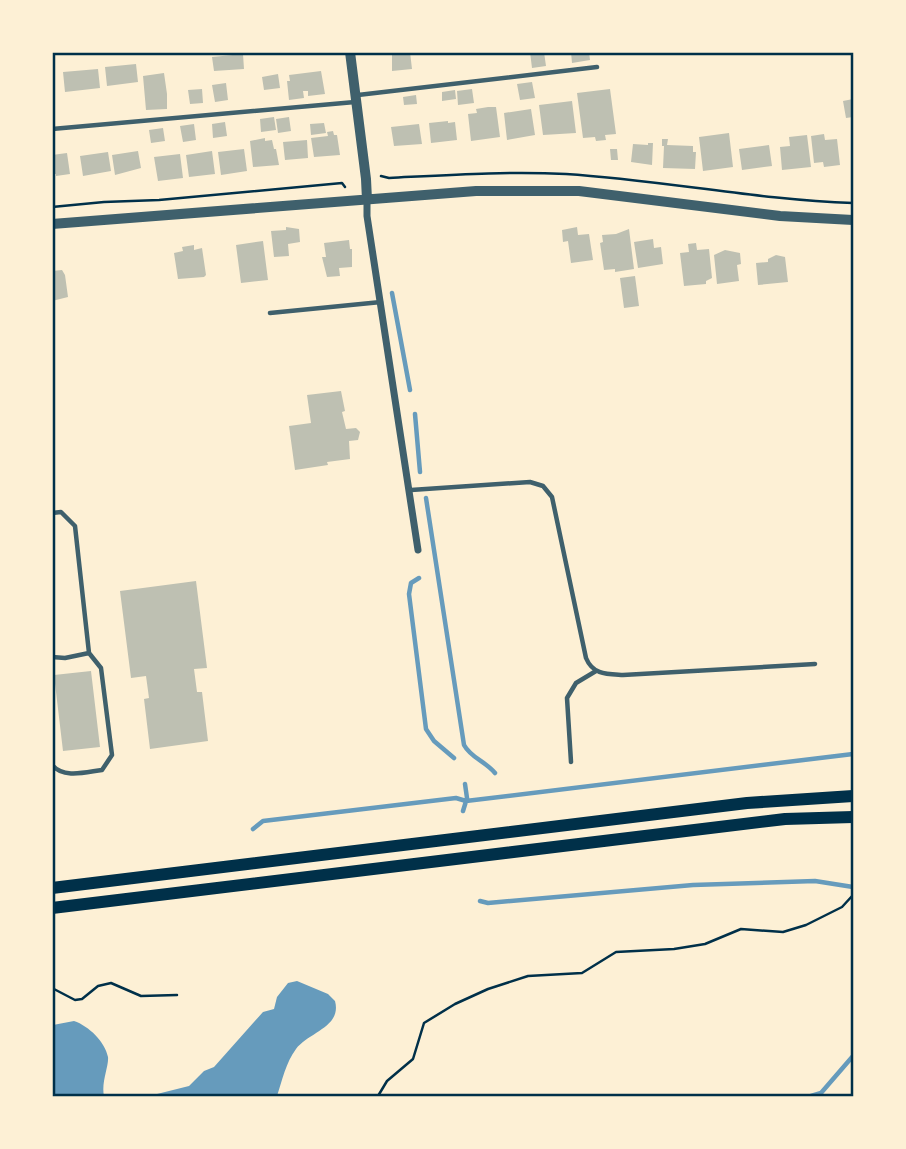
<svg xmlns="http://www.w3.org/2000/svg" width="906" height="1149" font-family="'Archivo Narrow',sans-serif">
  <rect width="100%" height="100%" fill="#fdf0d5"/>
  <path fill="#669bbc" d="M297 981 328 994 335 1001C342 1027 309 1032 296 1049 286 1062 282 1081 277 1096H149L189 1086 204 1071 214 1067 263 1012 274 1009 277 997 288 983Z
    M74 1021C89 1026 105 1042 108 1057 109 1066 101 1082 104 1096H53V1025Z"/>
  <g fill="none" stroke-linecap="round" stroke-linejoin="round">
    <path stroke="#669bbc" stroke-width="4.5" d="M392 293 410 390
      M415 414 420 472
      M426 498 464 745C471 758 485 761 495 773
      M419 578 411 583 409 594 426 729 434 741 454 758
      M463 811 467 798 465 784
      M253 829 263 821 456 798 466 801 853 754
      M480 901 488 903 693 885 815 881 853 887
      M811 1096 821 1093 853 1056"/>
  </g>
  <path fill="#bec0b2" d="M392 52H410L412 69 392 71Z
    M530 52H544L546 66 532 68Z
    M571 52H589L590 60 572 63Z
    M243 54 244 69 214 71 212 57Z
    M136 64 138 82 107 86 105 67Z
    M98 69 100 88 65 92 63 72Z
    M321 71 325 94 308 96V91H303L304 98 289 100 287 81H290L289 75Z
    M164 73 167 94V109L146 110 143 76Z
    M278 74 280 88 264 90 262 77Z
    M532 82 535 98 520 100 517 84Z
    M226 83 228 100 215 102 212 85Z
    M202 89 203 103 190 104 188 90Z
    M472 89 474 103 458 105 457 91Z
    M610 89 616 134 605 135 606 140 596 141 595 137 583 138 577 93Z
    M455 90 456 99 442 101V92Z
    M416 95 417 104 404 105 403 97Z
    M853 99V117L846 118 843 101Z
    M572 101 576 133 543 135 539 105Z
    M488 107H496L500 137 471 141 468 114 477 113 476 109Z
    M531 109 535 135 507 140 504 113Z
    M274 117 276 130 261 132 260 119Z
    M289 117 291 131 278 133 276 119Z
    M448 121V123L455 122 457 140 431 143 429 123Z
    M225 122 227 136 213 138 212 124Z
    M324 123 326 133 311 135 310 124Z
    M194 124 196 140 183 142 180 126Z
    M419 124 422 144 394 146 391 127Z
    M163 128 165 141 151 143 149 130Z
    M333 131 334 135H337L340 155 314 157 311 138 328 136 327 132Z
    M729 133 733 167 703 171 699 137Z
    M824 134 825 140 837 139 840 165 824 167 823 162 814 163 811 136Z
    M807 135 811 167 782 170 780 147 790 146 789 137Z
    M265 138V141L272 140 274 149H276L279 165 253 167 250 141Z
    M662 139H668L667 145 693 146V152H696L695 169 663 168 664 146H662Z
    M307 140 308 158 285 160 283 142Z
    M648 143H653L652 165 631 162 633 144 648 145Z
    M769 145 772 166 742 170 739 149Z
    M244 149 247 171 221 175 218 152Z
    M610 149H617L618 160H611Z
    M138 151 141 168 115 175 112 155Z
    M212 151 215 174 189 177 186 155Z
    M108 152 111 171 83 176 80 156Z
    M67 153 70 174 56 176V174H52V155Z
    M180 154 183 178 158 181 154 157Z
    M286 227 299 229 300 242 288 244 289 256 274 257 271 231 286 230Z
    M577 227 578 235 589 234 593 260 571 263 568 241 563 242 562 230Z
    M629 229 634 269 615 272V269L604 270 600 243 603 242 602 235 616 234Z
    M653 239 654 248 661 247 663 264 638 268 634 242Z
    M349 240 350 249H352V267L339 268 340 276 327 277 322 257H326L324 243Z
    M263 241 268 280 241 283 236 245Z
    M696 243 697 250 709 249 712 278 706 281V284L684 286 680 253 689 252 688 244Z
    M194 245V250L202 248 206 275 204 277 178 279 174 253 183 251 182 247Z
    M725 250 740 253 741 264 737 265 739 281 717 284 714 255Z
    M776 255 785 257 788 282 758 285 756 263 768 262V259Z
    M62 270 65 275 68 297 52 301V271Z
    M635 276 639 306 624 308 620 278Z
    M341 391 345 411 342 412 346 429 356 428 360 432 358 440 349 441 350 459 327 462 328 465 295 470 289 426 311 423 307 395Z
    M196 581 207 668 194 669 197 692H202L208 741 150 749 144 699 149 698 146 676 131 678 120 591Z
    M91 671 100 747 63 751 54 675Z"/>
  <g fill="none" stroke-linecap="round" stroke-linejoin="round">
    <path stroke="#003049" stroke-width="2.5" d="M381 176 389 178C448 175 507 171 566 174 662 180 757 200 853 203
      M52 207 104 202 159 200 342 183 345 187
      M52 988 75 1000 82 999 98 986 111 983 141 996 177 995
      M378 1096 387 1081 413 1059 424 1023 455 1004 488 989 528 976 582 973 616 952 674 949 705 944 741 929 783 932 806 925 842 907 853 895"/>
    <path stroke="#3f606c" stroke-width="4.5" d="M358 95 597 67
      M52 129 355 102
      M270 313 381 302
      M411 490 530 482 543 486 552 497 586 658C593 675 607 674 623 675L815 664
      M52 513 61 512 75 526 89 653 65 658 52 657
      M571 762 567 698 576 683 596 671
      M52 765C64 779 86 772 102 770L112 755 101 668 89 653"/>
    <path stroke="#3f606c" stroke-width="7" d="M367 200V216L418 550"/>
    <path stroke="#3f606c" stroke-width="10" d="M350 52 366 179 367 200
      M52 224 476 191H579L780 216 853 220"/>
    <path stroke="#003049" stroke-width="12" d="M52 888 747 803 853 796
      M52 908 785 819 853 817"/>
  </g>
  <rect width="906" height="1149" fill="none" stroke="#fdf0d5" stroke-width="108"/>
  <rect x="54" y="54" width="798" height="1041" fill="none" stroke="#003049" stroke-width="2.5"/>
</svg>
